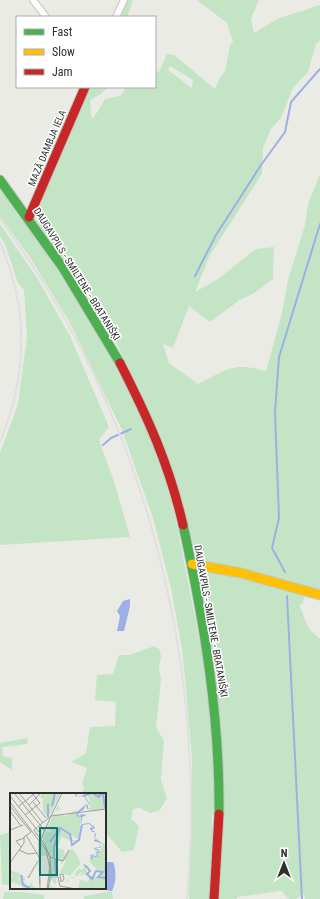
<svg xmlns="http://www.w3.org/2000/svg" width="320" height="899" font-family="'Roboto Condensed',sans-serif">
  <rect width="100%" height="100%" fill="#ebebe5"/>
  <path fill="#c3e5c6" fill-rule="evenodd" d="M126 0H133L127 17H118Z
    M197 0H259L251 19 254 33 277 19 320 5V40L316 44 308 72 293 88 281 118 271 129 263 148 262 174 210 255 195 292 218 279 256 249 274 247 273 279 253 294 241 299 210 322 189 306 173 348 163 344 169 363 198 384C227 369 234 362 266 371L282 313 288 280 305 225 308 204 320 174V591L307 586 302 605 299 604 309 629 320 639V899H305L304 894 296 899H289L281 891 237 897V899H218L221 736 218 698 203 602 187 529 141 392 109 329 107 319 47 237 36 220 34 213 87 87H108L101 94 90 100 91 115 93 119 105 99C113 97 125 97 125 87H155V71L159 72 167 54 174 55 215 89 220 77 225 72 230 45 233 42 227 23ZM170 66 193 80 192 88 168 70Z
    M0 188 24 218 81 306 130 390 139 410 158 454 175 516 203 658 215 756V794L212 820 213 834 212 878 209 899H189L192 758 186 689 182 649 171 588 153 518 122 430 70 323 28 254 0 217Z
    M0 224 37 278 70 336 109 427 99 440 114 481 130 537 0 545V453L18 404 27 336 24 290 18 283 5 244 0 236Z
    M154 646 159 649 161 656 159 667 161 680 156 727 164 741 161 780 167 798 160 810 150 813 140 808 133 809 131 819 139 826 134 850 122 852 105 832V794H81L84 789 82 784 87 768 71 762 86 753 90 727 115 726 116 702 95 700 97 675 113 674 119 655H130Z
    M28 738 27 744 2 747 3 756 12 758V770L0 762V743Z
    M11 832V886L2 884 0 835Z
    M112 891 113 899H84V896Z
    M4 892H20L44 895V899H3Z"/>
  <path fill="#9dafe7" d="M130 599V606L124 631H117L120 616 117 611 123 601Z
    M107 862H113C117 871 116 882 112 891L105 890 104 888 105 863Z"/>
  <g fill="none" stroke-linecap="round" stroke-linejoin="round">
    <path stroke="#9dafe7" stroke-width="2" d="M195 276 216 235 261 165 285 132 291 102 320 69
      M103 445 111 438 131 429
      M285 572 272 548 279 518 275 413 279 357 320 224
      M287 596 302 899"/>
    <defs>
      <path id="street" d="M33 0 46 17
        M116 17 124 0"/>
      <path id="fast" d="M0 180 63 268 120 363
        M183 525C204 620 220 717 219 814"/>
      <path id="slow" d="M192 564 241 573 320 595"/>
      <path id="jam" d="M29 217 85 87
        M120 363C148 418 169 464 183 525
        M214 899 219 814"/>
    </defs>
    <use href="#street" stroke="#c6c6c4" stroke-width="8"/>
    <use href="#fast" stroke="#c6c6c4" stroke-width="11"/>
    <use href="#slow" stroke="#c6c6c4" stroke-width="11"/>
    <use href="#jam" stroke="#c6c6c4" stroke-width="11"/>
    <use href="#street" stroke="#fcfcfb" stroke-width="6"/>
    <use href="#fast" stroke="#4caf50" stroke-width="9"/>
    <use href="#slow" stroke="#ffc107" stroke-width="9"/>
    <use href="#jam" stroke="#c62828" stroke-width="9"/>
    <path stroke="#e0dfe1" stroke-width="2" d="M0 219C144 412 208 660 187 899
      M0 242C29 311 28 373 0 442"/>
  </g>
  <g text-anchor="middle" dominant-baseline="central" stroke-width="3" stroke-linejoin="round" paint-order="stroke">
    <g font-size="10" fill="#2e2e2e" stroke="#fff">
      <text transform="translate(47 148) rotate(-67)">MAZĀ DAMBJA IELA</text>
      <text transform="translate(77 274) rotate(58)">DAUGAVPILS - SMILTENE - BRATANIŠĶI</text>
      <text transform="translate(211 621) rotate(80)">DAUGAVPILS - SMILTENE - BRATANIŠĶI</text>
    </g>
  </g>
  <g transform="translate(10 793)">
    <rect width="96" height="96" fill="#ebebe5"/>
    <path d="M32 0H36L35 7 37 0H51L38 25 33 19V6L30 4ZM82 0H96V25L95 17 78 18 81 13 78 2H85ZM48 12 50 17 45 18 43 21 56 23 65 17 69 18 70 22 66 20 67 22 72 24 68 46 61 42 62 47H67L66 49 51 44 48 55 54 57 55 63 60 56 64 57 71 70 60 83 50 79 56 68 54 67 51 72V68L46 67 49 79 47 83 42 82V85L46 86V92L41 87 40 93 47 96H37L39 66 36 57 37 63H29L27 60 36 38 41 39 38 33ZM93 49 96 52V95L68 96 70 87 65 85 59 86 56 91 57 87 62 84 78 89 79 85 75 81 70 83 72 79 68 81 69 83 64 82 69 75 71 77 74 75V70L76 74 79 72 77 75 80 78 79 79 77 80 79 77 76 75 77 82 88 85 92 83 93 78H88L79 68 82 61 87 64 85 60 87 57H84V55L90 58ZM0 77 11 81 8 86 10 87 12 82 16 87H12L13 90 14 88 18 94 23 88 22 92 27 96H10L15 94 0 88 1 84H4L0 82Z" fill="#c3e5c6"/>
    <path d="M67 0V4L74 2 80 11 79 16H77L76 11 74 16 67 21 70 23 71 21 77 22 72 24V31L79 30 85 34 84 36 81 35 83 36 82 38H84L85 39 86 42 84 47 86 46 92 50 89 52 91 53V55H84L88 56 90 59 89 60 86 59 88 62V64H84L82 61 81 62 83 64 82 67 74 68 73 71 78 73 76 75 73 71 74 68 82 67 80 62 82 61 87 64 86 59 90 58 84 56V55L91 54 89 52 91 50 84 48 85 39H82L80 36 81 34 84 35 79 31 72 32 71 24 67 23 66 20 76 11H77L78 13V16L80 13 74 3 67 4 65 2Z" fill="#9dafe7"/>
    <path fill="none" stroke="#9dafe7" stroke-width="2" d="M73 3 82 0 89 4 90 1H93L95 15M38 11V24M42 13 45 0M40 49 50 35M44 64V54L50 35 60 41 62 52 69 47 72 32M45 66 46 83M77 74 80 78 77 81 82 86 86 78 93 79 88 84 96 85M11 82 13 92 20 95"/>
    <path fill="none" stroke="#9f9f9c" stroke-width="1" d="M4 0 35 38M9 0 33 30M0 3 29 39M0 9 36 57 40 75 37 96M23 9 36 25M19 12 31 0M0 13 21 39 14 44V50L0 70M8 14 25 0M0 18 11 33M15 22 30 10 22 0M0 37 13 32M24 37 41 23 52 0M24 37 35 52 40 64 41 81 38 96M16 42 29 64 30 96M31 46 41 23 96 16M29 47 30 91M11 54 6 48 14 45M9 57 18 61 27 60M40 64 53 68 59 57M20 83 18 85 28 68M41 84H48L50 93 66 96M51 89 50 81H53L54 86 52 89"/>
    <path fill="#0f766e" fill-opacity="0.15" stroke="#0f766e" stroke-width="2" d="M30 35H47V82H30Z"/>
    <rect width="96" height="96" fill="none" stroke="#2e2e2e" stroke-width="2"/>
  </g>
  <rect x="16" y="16" width="140" height="72" fill="#ffffff" stroke="#ababab"/>
  <rect x="24" y="29" width="20" height="6" fill="#4caf50" stroke="#ababab"/>
  <text x="52" y="36" font-size="12" fill="#2e2e2e">Fast</text>
  <rect x="24" y="49" width="20" height="6" fill="#ffc107" stroke="#ababab"/>
  <text x="52" y="56" font-size="12" fill="#2e2e2e">Slow</text>
  <rect x="24" y="69" width="20" height="6" fill="#c62828" stroke="#ababab"/>
  <text x="52" y="76" font-size="12" fill="#2e2e2e">Jam</text>
  <g transform="translate(284 863)" stroke="#ffffff" stroke-width="3" paint-order="stroke">
  <path d="M0-3L7 15L0 10L-7 15Z" fill="#2e2e2e"/>
  <text y="-6" font-size="11" font-weight="bold" text-anchor="middle" fill="#2e2e2e">N</text>
  </g>
</svg>
